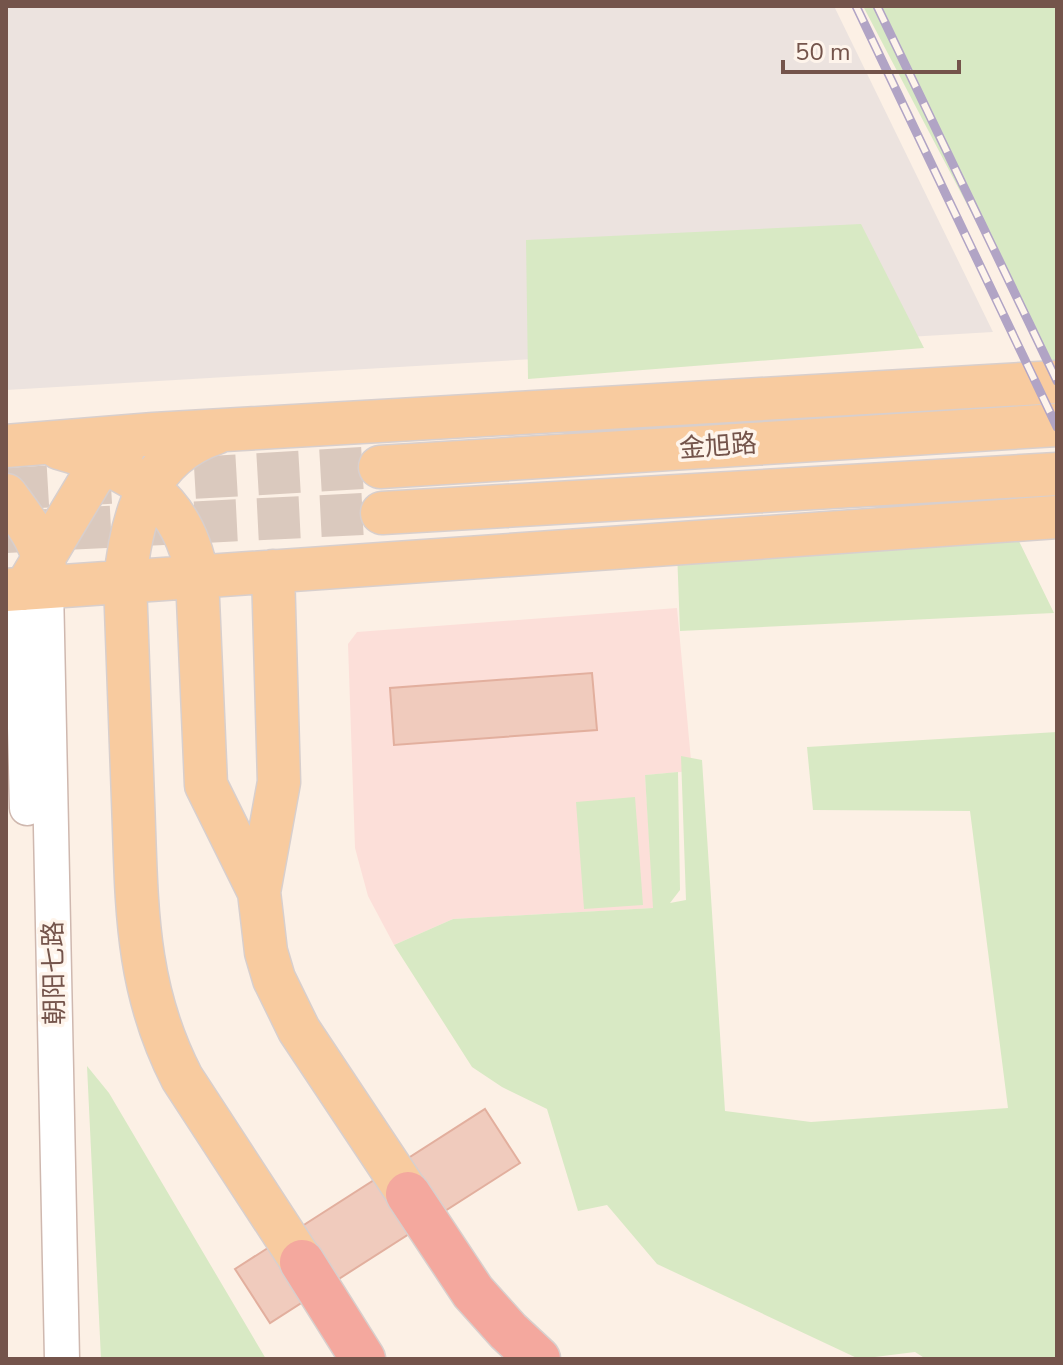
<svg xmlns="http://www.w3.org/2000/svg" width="1063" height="1365" font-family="'Nunito Sans','Noto Sans SC',sans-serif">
  <rect width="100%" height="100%" fill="#fcf0e5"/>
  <path fill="#fcdfd9" d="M677 608 692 771 645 775 654 908 453 919 394 945 368 896 355 848 348 644 357 632Z"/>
  <path fill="#ece3df" d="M6 6H834L993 332 6 390Z"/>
  <path fill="#d8e9c4" d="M863 6H1057V387L1036 336Z
    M861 224 924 348 528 379 526 240Z
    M1014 531 1054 613 680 631 677 551Z
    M1057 732V1359H926L915 1352 859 1359 657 1264 607 1205 578 1211 547 1109 502 1087 472 1067 394 945 453 919 653 908 645 775 678 772 680 890 670 903 686 900 681 756 702 760 725 1111 811 1122 1008 1108 970 811 813 810 807 747Z
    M635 797 643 905 584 909 576 802Z
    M87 1066 109 1093 266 1359H101Z"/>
  <path fill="#f0cbbd" stroke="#e2af9e" stroke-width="2" d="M592 673 597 730 394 745 390 688Z
    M485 1109 520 1163 270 1323 235 1269Z"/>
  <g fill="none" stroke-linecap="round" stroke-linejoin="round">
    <path stroke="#dac9be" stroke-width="42" stroke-dasharray="42 21" stroke-linecap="butt" d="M6 489 380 467
      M6 532 382 513"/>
    <defs>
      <path id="minor" d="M46 587 62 1359
        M25 589 22 607 27 808"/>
      <path id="major" d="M216 433C147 456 131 517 125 582 128 654 130 727 133 800 137 901 134 985 182 1078L302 1262
        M6 446 154 434 1057 382
        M59 448C131 468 184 497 197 576L206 785 259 892
        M380 467 1057 425
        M6 495C25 521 45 544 46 578
        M382 513 1057 474
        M273 571 279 782 259 892 266 952 274 979 299 1030 408 1194
        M25 589 91 479 105 462 124 448
        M6 590 1057 517"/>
      <path id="highway" d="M408 1194 473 1292 508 1331 538 1359
        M302 1262 363 1359"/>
    </defs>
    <use href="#minor" stroke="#cfb8af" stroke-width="37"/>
    <use href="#major" stroke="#d8cfcd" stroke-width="45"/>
    <use href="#highway" stroke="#d8cfcd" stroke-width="47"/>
    <use href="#minor" stroke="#fff" stroke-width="34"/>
    <use href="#major" stroke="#f8cb9f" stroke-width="42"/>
    <use href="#highway" stroke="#f4a89e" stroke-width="44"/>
    <defs>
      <path id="rail" d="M856 6 1057 427
        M877 6 1057 381"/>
    </defs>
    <use href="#rail" stroke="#b1a4c5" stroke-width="9"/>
    <use href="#rail" stroke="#fef4eb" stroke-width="6" stroke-dasharray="18" stroke-linecap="butt"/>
  </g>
  <g text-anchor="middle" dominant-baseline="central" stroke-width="7" stroke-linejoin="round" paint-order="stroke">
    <g font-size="26" fill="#74544b" stroke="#fef4eb">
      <text transform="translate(718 446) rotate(-4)">金旭路</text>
      <text transform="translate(54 973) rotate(-91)">朝阳七路</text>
    </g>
  </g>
  <rect width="1063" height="1365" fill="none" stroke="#74544b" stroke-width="16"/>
  <path d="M783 60v12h176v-12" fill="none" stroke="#74544b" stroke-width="4"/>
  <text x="795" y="60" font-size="24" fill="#74544b" stroke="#fef4eb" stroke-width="6" paint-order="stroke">50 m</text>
</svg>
